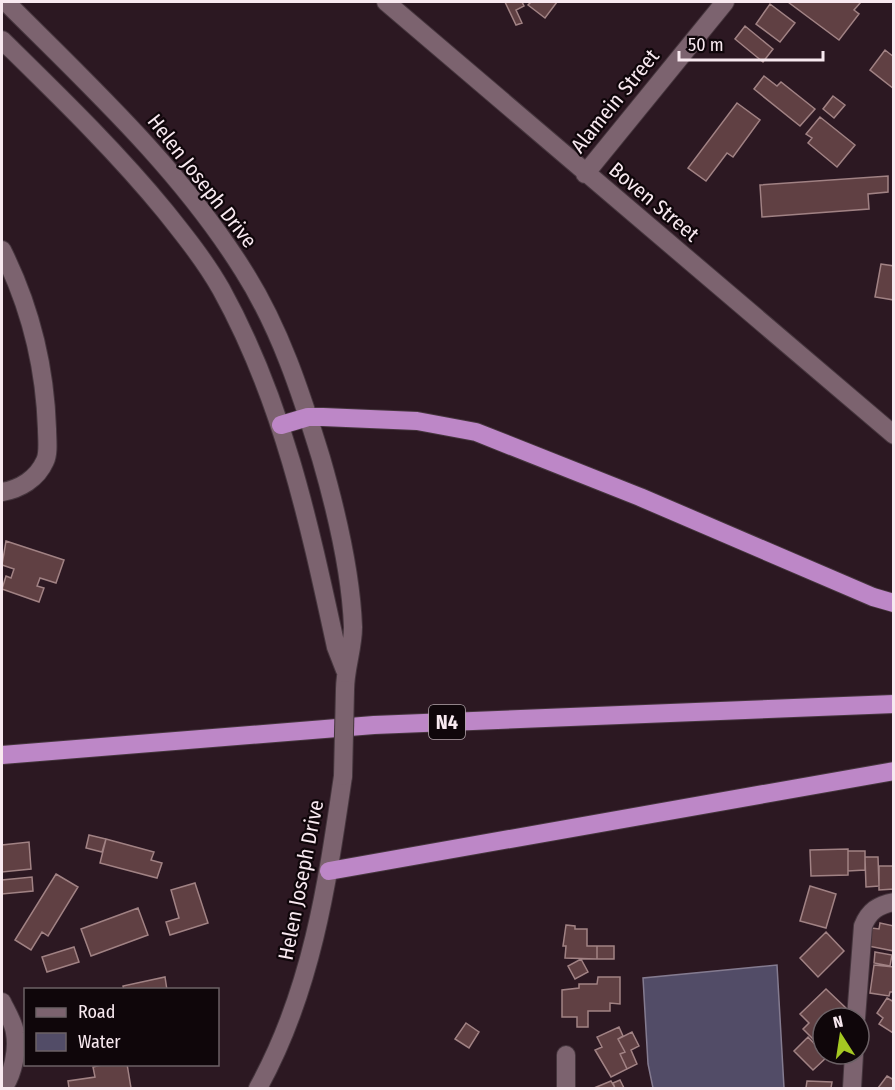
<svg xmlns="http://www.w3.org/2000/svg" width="895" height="1090" font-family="'Fira Sans Condensed',sans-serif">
  <rect width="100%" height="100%" fill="#2c1822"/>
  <path fill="#524c67" stroke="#847b90" stroke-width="1.5" d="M777 965 784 1088H653L648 1064 643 978Z"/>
  <path fill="#604043" stroke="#a18284" stroke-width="1.5" d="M505 2H522L524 6 516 10 522 23 516 25Z
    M531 2H557L545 18 528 5Z
    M788 2H861L854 10 859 14 839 40Z
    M770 4 795 23 780 42 756 24Z
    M745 26 773 49 763 62 735 39Z
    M885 50 894 57V89L870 70Z
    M764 76 777 86 781 82 815 109 800 126 754 89Z
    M833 96 845 105 834 118 823 109Z
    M737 103 760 120 733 157 727 153 706 181 688 168Z
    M820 117 855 145 837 167 808 143 812 138 806 134Z
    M888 176V192L868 194 869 209 762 217 760 185Z
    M881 264 894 266V300L875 297Z
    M6 541 64 560 56 583 40 578 37 586 44 588 39 602 2 589 6 576 11 578 14 569 2 565Z
    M89 835 106 839 102 852 86 848Z
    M106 839 154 852 151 860 162 863 157 878 100 863Z
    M29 842 31 869 2 872V845Z
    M848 849V875L811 876 810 850Z
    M848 851H865V870L848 871Z
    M865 857H878L879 886 866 887Z
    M879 866H894V889L879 890Z
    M56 874 78 887 48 936 42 932 31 950 15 940Z
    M32 877 33 891 2 894V880Z
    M195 883 208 923 170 935 166 922 179 918 171 890Z
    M810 886 836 894 826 928 800 921Z
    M138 908 148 935 91 956 81 929Z
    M880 923 894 926V951L868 946 872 928 879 929Z
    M566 925 575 926V929H587V946H597V959L565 958 566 946H563Z
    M826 932 844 951 818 977 800 958Z
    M597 946H614V959H597Z
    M74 947 79 962 47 972 42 957Z
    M875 952 892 955 890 966 874 963Z
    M581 959 588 972 575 979 568 966Z
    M874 965 894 967V992H890L889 996 870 993Z
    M165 977 167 990H124L123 986Z
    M598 977H620V1004L610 1003V1011H588V1027H577V1017H562V990L579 988V984H597Z
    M826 989 847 1009 842 1014 838 1011 831 1018H823V1040L818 1044 803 1029 809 1023 800 1014Z
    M887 998 894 1002 893 1033 879 1024 883 1018 877 1013Z
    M466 1023 479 1032 469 1048 455 1039Z
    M619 1027 623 1036 618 1039 625 1052 620 1054 627 1069 611 1077 595 1050 602 1047 597 1037Z
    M632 1032 639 1046 631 1050 637 1064 627 1069 620 1054 625 1052 618 1039Z
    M808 1037 827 1057 813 1070 794 1051Z
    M106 1064H127L131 1088H69L68 1081 95 1077 93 1067Z
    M887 1076 894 1080V1088H878Z
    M620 1080 624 1088H615L613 1083Z
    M611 1081 615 1088H594Z
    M807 1081 832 1082 831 1088H806Z"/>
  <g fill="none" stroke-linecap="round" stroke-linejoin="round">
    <defs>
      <path id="street" d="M386 2 894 435
        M585 174 725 2
        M2 250C30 306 45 367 47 429 47 438 49 453 45 461 37 479 20 489 2 492
        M2 1002C6 1011 14 1023 15 1033 18 1049 13 1075 3 1088
        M856 1018 863 926C869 911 878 905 894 902
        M566 1088V1055
        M852 1088 854 1054"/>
      <path id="secondary" d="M6 2C90 86 180 169 243 270 280 328 301 393 321 458 336 510 351 573 353 627 353 649 345 668 345 690
        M2 40C58 95 115 150 165 211 185 236 205 261 221 289 283 401 309 523 336 647L345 670
        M258 1088C312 990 327 885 343 776"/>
      <path id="highway" d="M281 425 308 417H323L417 421 476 432 640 497 873 597 894 603
        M2 755 374 725 894 704
        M329 871 894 771"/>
    </defs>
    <use href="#street" stroke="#46363e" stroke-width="20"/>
    <use href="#secondary" stroke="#46363e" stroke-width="20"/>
    <use href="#highway" stroke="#46363e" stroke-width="20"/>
    <use href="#street" stroke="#7c636f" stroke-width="18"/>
    <use href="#secondary" stroke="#7c636f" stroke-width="18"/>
    <use href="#highway" stroke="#bd87c7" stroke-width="18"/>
    <defs>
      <path id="secondary-bridge" d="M343 776 345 690"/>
    </defs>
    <use href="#secondary-bridge" stroke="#46363e" stroke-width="20" stroke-linecap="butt"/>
    <use href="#secondary-bridge" stroke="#7c636f" stroke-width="18"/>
  </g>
  <g text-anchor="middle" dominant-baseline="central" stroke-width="4.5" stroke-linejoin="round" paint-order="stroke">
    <rect fill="#0f060a" stroke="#b2a5ab" stroke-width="1.5" x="429" y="705" width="36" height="34" rx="4.5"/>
    <g font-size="20" font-weight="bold" fill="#f8e9f0">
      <text x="447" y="722">N4</text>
    </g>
    <g font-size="21" fill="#f8e9f0" stroke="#0f060a">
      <text transform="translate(615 101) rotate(-51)">Alamein Street</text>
      <text transform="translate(202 181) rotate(52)">Helen Joseph Drive</text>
      <text transform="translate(654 202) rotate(40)">Boven Street</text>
      <text transform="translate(301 880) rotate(-79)">Helen Joseph Drive</text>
    </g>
  </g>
  <rect width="895" height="1090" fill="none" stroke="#f8e9f0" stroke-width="6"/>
  <rect x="24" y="988" width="195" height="78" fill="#0f060a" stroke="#6c6166" stroke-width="1.5"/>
  <rect x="36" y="1008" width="30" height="9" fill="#7c636f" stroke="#6c6166" stroke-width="1.5"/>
  <text x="78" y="1018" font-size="18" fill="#f8e9f0">Road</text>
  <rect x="36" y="1033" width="30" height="18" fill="#524c67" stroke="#6c6166" stroke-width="1.5"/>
  <text x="78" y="1048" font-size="18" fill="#f8e9f0">Water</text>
  <g transform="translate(841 1036) rotate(348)"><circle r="28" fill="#0f060a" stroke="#6c6166" stroke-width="1.5"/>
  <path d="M0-4.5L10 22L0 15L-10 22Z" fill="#a5c822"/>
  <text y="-9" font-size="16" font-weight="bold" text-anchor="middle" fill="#f8e9f0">N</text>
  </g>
  <path d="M679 51v9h144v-9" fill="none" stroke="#f8e9f0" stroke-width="3"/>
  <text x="688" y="51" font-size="18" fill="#f8e9f0" stroke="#0f060a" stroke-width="4.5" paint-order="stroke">50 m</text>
</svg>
